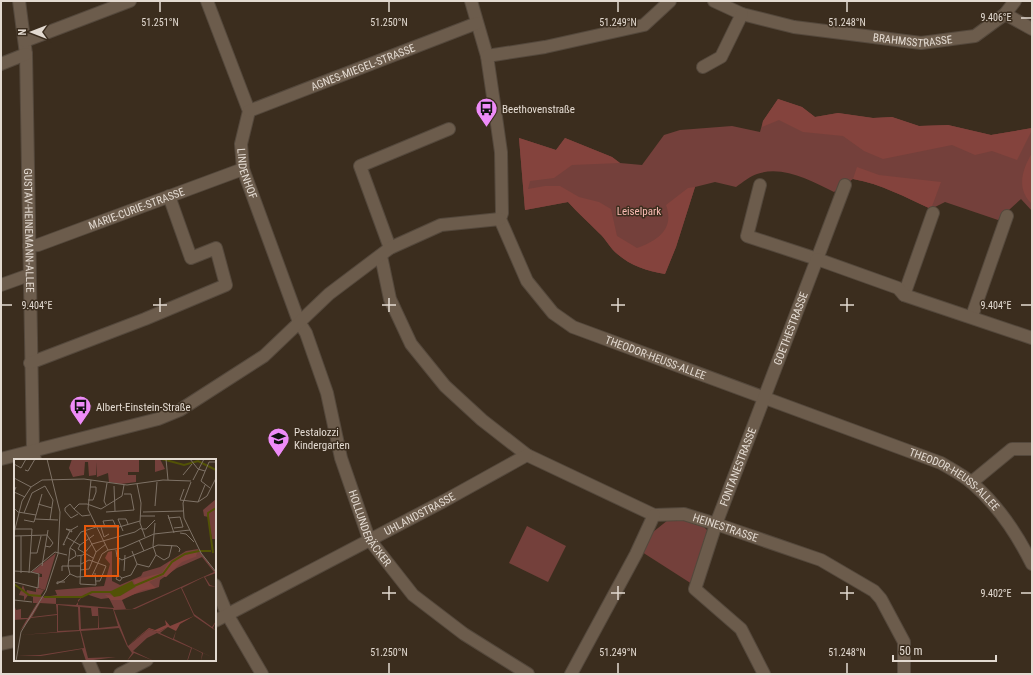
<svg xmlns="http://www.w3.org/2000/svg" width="1033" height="675" font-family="'Roboto Condensed',sans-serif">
  <rect width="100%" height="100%" fill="#3b2d1e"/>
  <path fill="#74403b" d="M778 99 802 107 815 117 838 113 873 118 892 117 919 126 948 125 991 135 1032 128V211L1021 199 998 220 945 202 931 209C905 197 881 184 853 179L834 192C811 181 783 165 757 174 750 176 743 182 736 187L715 182 695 187 676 247 665 274C646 271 629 265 615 252 609 246 605 238 599 233 588 222 578 213 568 202L525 210 519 138 556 150 565 138 612 157 620 163 642 165 664 135 680 130 732 126 760 132 763 121Z
    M689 519 701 524 707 530 708 539 692 584 642 552 653 532 668 520Z
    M527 526 566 546 548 582 509 563Z"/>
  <path fill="#84433d" d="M778 99 802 107 815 117 838 113 873 118 892 117 919 126 948 125 991 135 1032 128V130L1017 160 992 151 975 155 952 145 883 159 864 151 843 136 803 132 779 120 762 127 763 121Z
    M519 138 556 150 565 138 612 157 620 163 572 165 554 178 530 181 528 189 545 186H560L579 197 599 202 611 209 617 236 637 248C657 241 675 229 666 205L688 188 695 187 676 247 665 274C646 271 629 265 615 252 609 246 605 238 599 233 588 222 578 213 568 202L525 210Z
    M1032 153V204C1016 189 1022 170 1032 153Z
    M857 167 879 175 941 182 931 209C905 197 881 184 853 179Z"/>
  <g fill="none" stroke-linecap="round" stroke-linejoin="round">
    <defs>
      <g id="street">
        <path id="s1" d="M19 1 26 54 33 451 35 460"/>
        <path id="s2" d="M207 1 249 111 241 144 243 169 299 322 306 333 327 393 341 458 369 539 413 595 464 634 528 674"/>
        <path id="s3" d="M471 1 487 56 495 110 501 152 502 213 500 219 527 281 553 313 573 327 941 463C951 469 963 475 972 483 998 505 1017 534 1032 564"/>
        <path id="s4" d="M714 1 742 14 794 27 921 43 975 36 1005 14 1015 1"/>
        <path d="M1005 14 1032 29"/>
        <path d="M25 41 130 1"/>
        <path d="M487 56 545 47 644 25 670 1"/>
        <path d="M1 64 26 54"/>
        <path d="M703 67 721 57 742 14"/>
        <path id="s5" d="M249 111 477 23"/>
        <path d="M760 185 747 236 817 259 845 185"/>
        <path id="s6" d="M29 246 38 245 243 169"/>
        <path d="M390 248 360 166 449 129"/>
        <path id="s7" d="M381 256 390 299 411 344 445 386 482 420 527 455 654 515 684 514 716 524 821 560 874 591 881 599 904 642V674"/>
        <path d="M1 285 29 275"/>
        <path d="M904 295 933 213"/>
        <path d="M972 316 1007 216"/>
        <path d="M30 363 145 319 226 285 216 248 191 258 169 196"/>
        <path d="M1 459 158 419 180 410 264 356 329 294 390 248 441 225 500 219"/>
        <path d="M972 482 1012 449H1032"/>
        <path d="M215 585 227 614 262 674"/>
        <path id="s8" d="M215 621 444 501 527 455"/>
        <path d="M1 644 15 641"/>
        <path d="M88 660 94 674"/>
        <path d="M120 674 147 660"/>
        <path d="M571 674 636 554 654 515"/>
        <path id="s9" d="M764 674 741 629 695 589 716 524 817 259 898 288 904 295 1032 338"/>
      </g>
    </defs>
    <use href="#street" stroke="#54483c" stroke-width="14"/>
    <use href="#street" stroke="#6c5c4c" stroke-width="12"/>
  </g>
  <path fill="none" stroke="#e3dad1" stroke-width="1.5" d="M160 2V12M389 2V12M618 2V12M847 2V12M1021 18H1031M160 298V312M389 298V312M618 298V312M847 298V312M2 305H12M153 305H167M382 305H396M611 305H625M840 305H854M1021 305H1031M389 586V600M618 586V600M847 586V600M382 593H396M611 593H625M840 593H854M1021 593H1031M389 663V673M618 663V673M847 663V673"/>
  <defs>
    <symbol id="bus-pin" viewBox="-11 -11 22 30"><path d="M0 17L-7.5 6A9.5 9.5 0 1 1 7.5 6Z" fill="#ee8bf8" stroke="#3b2d1e"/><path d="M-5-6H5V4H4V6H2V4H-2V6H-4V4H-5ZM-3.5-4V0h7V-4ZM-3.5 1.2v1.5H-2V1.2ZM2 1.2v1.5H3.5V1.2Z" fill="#111"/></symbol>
    <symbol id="school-pin" viewBox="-11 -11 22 30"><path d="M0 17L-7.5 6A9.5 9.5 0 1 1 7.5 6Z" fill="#ee8bf8" stroke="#3b2d1e"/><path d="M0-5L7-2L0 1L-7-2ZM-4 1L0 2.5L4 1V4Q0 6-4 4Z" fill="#111"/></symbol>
  </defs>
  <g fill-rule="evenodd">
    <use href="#bus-pin" x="474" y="96" width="25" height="34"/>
    <use href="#bus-pin" x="68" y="394" width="25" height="34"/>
    <use href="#school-pin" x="266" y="426" width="25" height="34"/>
  </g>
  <g text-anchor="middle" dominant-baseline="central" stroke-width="3" stroke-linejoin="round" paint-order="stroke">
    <g font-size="11" fill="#e3dad1" stroke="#3b2d1e">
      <text stroke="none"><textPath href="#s4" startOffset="204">BRAHMSSTRASSE</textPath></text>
      <text stroke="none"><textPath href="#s5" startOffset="122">AGNES-MIEGEL-STRASSE</textPath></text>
      <text stroke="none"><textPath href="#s2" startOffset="182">LINDENHOF</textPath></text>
      <text stroke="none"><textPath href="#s6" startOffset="114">MARIE-CURIE-STRASSE</textPath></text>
      <text stroke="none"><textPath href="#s1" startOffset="230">GUSTAV-HEINEMANN-ALLEE</textPath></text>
      <text stroke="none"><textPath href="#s9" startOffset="389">GOETHESTRASSE</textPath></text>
      <text stroke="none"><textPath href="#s3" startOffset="443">THEODOR-HEUSS-ALLEE</textPath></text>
      <text stroke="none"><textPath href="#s9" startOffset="241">FONTANESTRASSE</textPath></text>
      <text stroke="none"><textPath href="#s3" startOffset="767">THEODOR-HEUSS-ALLEE</textPath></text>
      <text stroke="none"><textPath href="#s8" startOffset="231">UHLANDSTRASSE</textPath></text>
      <text stroke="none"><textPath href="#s2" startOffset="559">HOLLUNDERÄCKER</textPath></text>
      <text stroke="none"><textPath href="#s7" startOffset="469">HEINESTRASSE</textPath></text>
    </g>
    <g font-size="11" fill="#e3dad1" stroke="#3b2d1e" text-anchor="start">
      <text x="502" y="109">Beethovenstraße</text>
      <text x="96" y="407">Albert-Einstein-Straße</text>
      <text x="294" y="432">Pestalozzi<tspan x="294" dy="13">Kindergarten</tspan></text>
    </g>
    <g font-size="11" fill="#f7bab2" stroke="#3b2d1e">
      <text x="639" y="211">Leiselpark</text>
    </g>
  </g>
  <g transform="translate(14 459)">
    <rect width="202" height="202" fill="#3b2d1e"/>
    <path d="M58 0H125V13H114V16H122V23L107 25 95 23 94 14 83 18 82 3V16L75 17 74 3H71L70 16 59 18 55 9ZM141 0H146L151 10 141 13ZM202 40V80H198L194 58 190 57 189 51ZM184 90 202 114 191 118 196 126 202 128 195 127 190 118 168 129 180 155 198 168 202 162 199 169 202 172 180 157 167 129 121 150 100 151 114 187 135 170 144 173 154 168 146 174 159 180 162 172 160 180 202 200 189 194 187 202 188 194 178 189 174 201 179 202H173L177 189 143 174 133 179 119 192 140 202 120 194 113 202 118 194 113 187 105 169 67 172 74 199 102 198 72 202 68 190 27 197H3L26 196 70 189 66 172 7 176 43 173V156L17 159 6 172 13 160 0 161V146L2 151 7 150V159H14L23 144H19V138L14 136 10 142V137L5 136 9 126 12 134 13 131 22 133V129L30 131 26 137 30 138 43 136 41 131 90 127 96 105 91 99 94 93 98 92V122L106 126 127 117 129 113 146 108 172 92ZM188 98 200 113 118 150H112L108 141H100L142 129 145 128 146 121 163 109ZM72 135 87 140 95 139 100 149 64 146V141ZM42 139 43 138 67 139 62 146 42 145ZM26 144 42 145 43 155 18 158ZM44 146 64 148 65 171 44 172ZM66 148 77 149 78 157H84V169L67 170ZM84 149 99 150 104 167 85 169ZM42 94 31 131 24 129 25 118H28V115L18 113Z" fill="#74403b" fill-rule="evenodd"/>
    <path d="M184 91 182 97 186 96 168 103 152 118 148 117 135 123 142 129 129 131 108 141H97L91 136 106 137 122 128 119 121 148 114 155 103ZM180 157 166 165 162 172 154 168 144 173 135 170 114 186 135 169 141 171 152 166 151 161 156 167Z" fill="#84433d"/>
    <path d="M118 122 121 128 106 137 100 138 95 133Z" fill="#525206"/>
    <path fill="none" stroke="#525206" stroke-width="2" d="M148 0 170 6 184 2 202 11M199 94 194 57V54L202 49M0 125 15 136 27 137M120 127 149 115 158 103 171 95 185 92H197M30 138H68L78 133H97"/>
    <path fill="none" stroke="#7e7266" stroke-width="1" d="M152 0 154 21M176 0 184 10 191 12M0 5 7 9 12 0M11 11 14 12 21 0M169 16 178 5M0 19 17 28M77 21 74 50 94 91M179 21 190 0M177 23 169 44 170 59 187 94 202 113M123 25 127 44 126 64 131 78M100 27 101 52M2 28 0 33 11 38M196 29 187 22 195 3H202M170 30 166 41 184 43 193 37 202 19M74 41H79L82 33V28H76M184 43 191 26M24 45 38 49M92 46 90 42 93 24M141 47 143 23M0 49 4 53 22 56M60 50 56 45 51 49V52L57 59 64 55M92 53 120 51 117 35H110M129 53 169 52M10 54 18 34 31 27 39 41 36 61M76 56 68 57 60 50 65 45H73L87 50 108 37 110 26M154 56 160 74M126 57H141M154 59 166 58 169 68 160 69M21 60 44 61M10 61 20 63 28 35M126 62 105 68H82L67 73 56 89 54 107 56 115 63 118 78 117 88 95 94 91 108 89 140 75 176 71M141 64 139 87 142 96 150 101 155 98 158 86M87 68 90 78 95 75M91 68 89 62 99 61 102 68M1 70H18L15 114M127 70H132L141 61M57 71 52 70 58 73 57 71 64 67M71 72 82 93M109 72 104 60H112L114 65M0 74 8 42 17 28 28 21 70 20 113 26 149 21 177 22M166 74 172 75 180 83M0 77 33 76 39 84 36 88 31 87M7 77V114M52 78 66 86 64 90 79 99M125 81 130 92M51 85 49 86 56 72M66 86 80 76M102 91 103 98 108 101 144 86 163 87 166 90 165 93M16 94H23L27 77M63 97 69 96 78 85 121 73 127 69M67 97 66 125 82 126 81 114M105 100 104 116 108 119 117 116 123 105 118 92M54 102 62 97 61 92 56 89M67 105 75 101 92 107 86 122H82M123 105 135 108 142 96M28 107 34 71M66 111 75 110 82 93 92 85M0 112 17 113 41 93 53 96M48 112V107H66M110 112 111 96M104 116 102 120 106 122 108 119M0 123 24 129 25 115 17 113M51 123H43V125L46 123 50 121 56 115M0 141 18 143M2 202 7 173 32 132 44 95 46 53 33 0"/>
    <path fill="#e8590c" fill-opacity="0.15" stroke="#e8590c" stroke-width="2" d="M71 67H104V117H71Z"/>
    <rect width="202" height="202" fill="none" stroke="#e3dad1" stroke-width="2"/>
  </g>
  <g font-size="10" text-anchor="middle" fill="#e3dad1" stroke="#3b2d1e" stroke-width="3" stroke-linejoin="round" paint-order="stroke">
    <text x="996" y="21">9.406°E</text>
    <text x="160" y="26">51.251°N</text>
    <text x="389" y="26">51.250°N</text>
    <text x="618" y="26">51.249°N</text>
    <text x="847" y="26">51.248°N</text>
    <text x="996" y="309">9.404°E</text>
    <text x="37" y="309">9.404°E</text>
    <text x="996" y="597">9.402°E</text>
    <text x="389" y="656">51.250°N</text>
    <text x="618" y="656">51.249°N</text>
    <text x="847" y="656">51.248°N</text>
  </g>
  <rect width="1033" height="675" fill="none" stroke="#e3dad1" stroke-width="4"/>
  <g transform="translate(32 32) rotate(270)" stroke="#3b2d1e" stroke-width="3" paint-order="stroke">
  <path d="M0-3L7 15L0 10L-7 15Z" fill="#e3dad1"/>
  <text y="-6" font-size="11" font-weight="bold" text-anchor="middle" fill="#e3dad1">N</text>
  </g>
  <path d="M893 655v6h103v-6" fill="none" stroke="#e3dad1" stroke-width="2"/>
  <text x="899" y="655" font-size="12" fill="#e3dad1" stroke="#3b2d1e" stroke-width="3" paint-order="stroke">50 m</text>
</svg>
